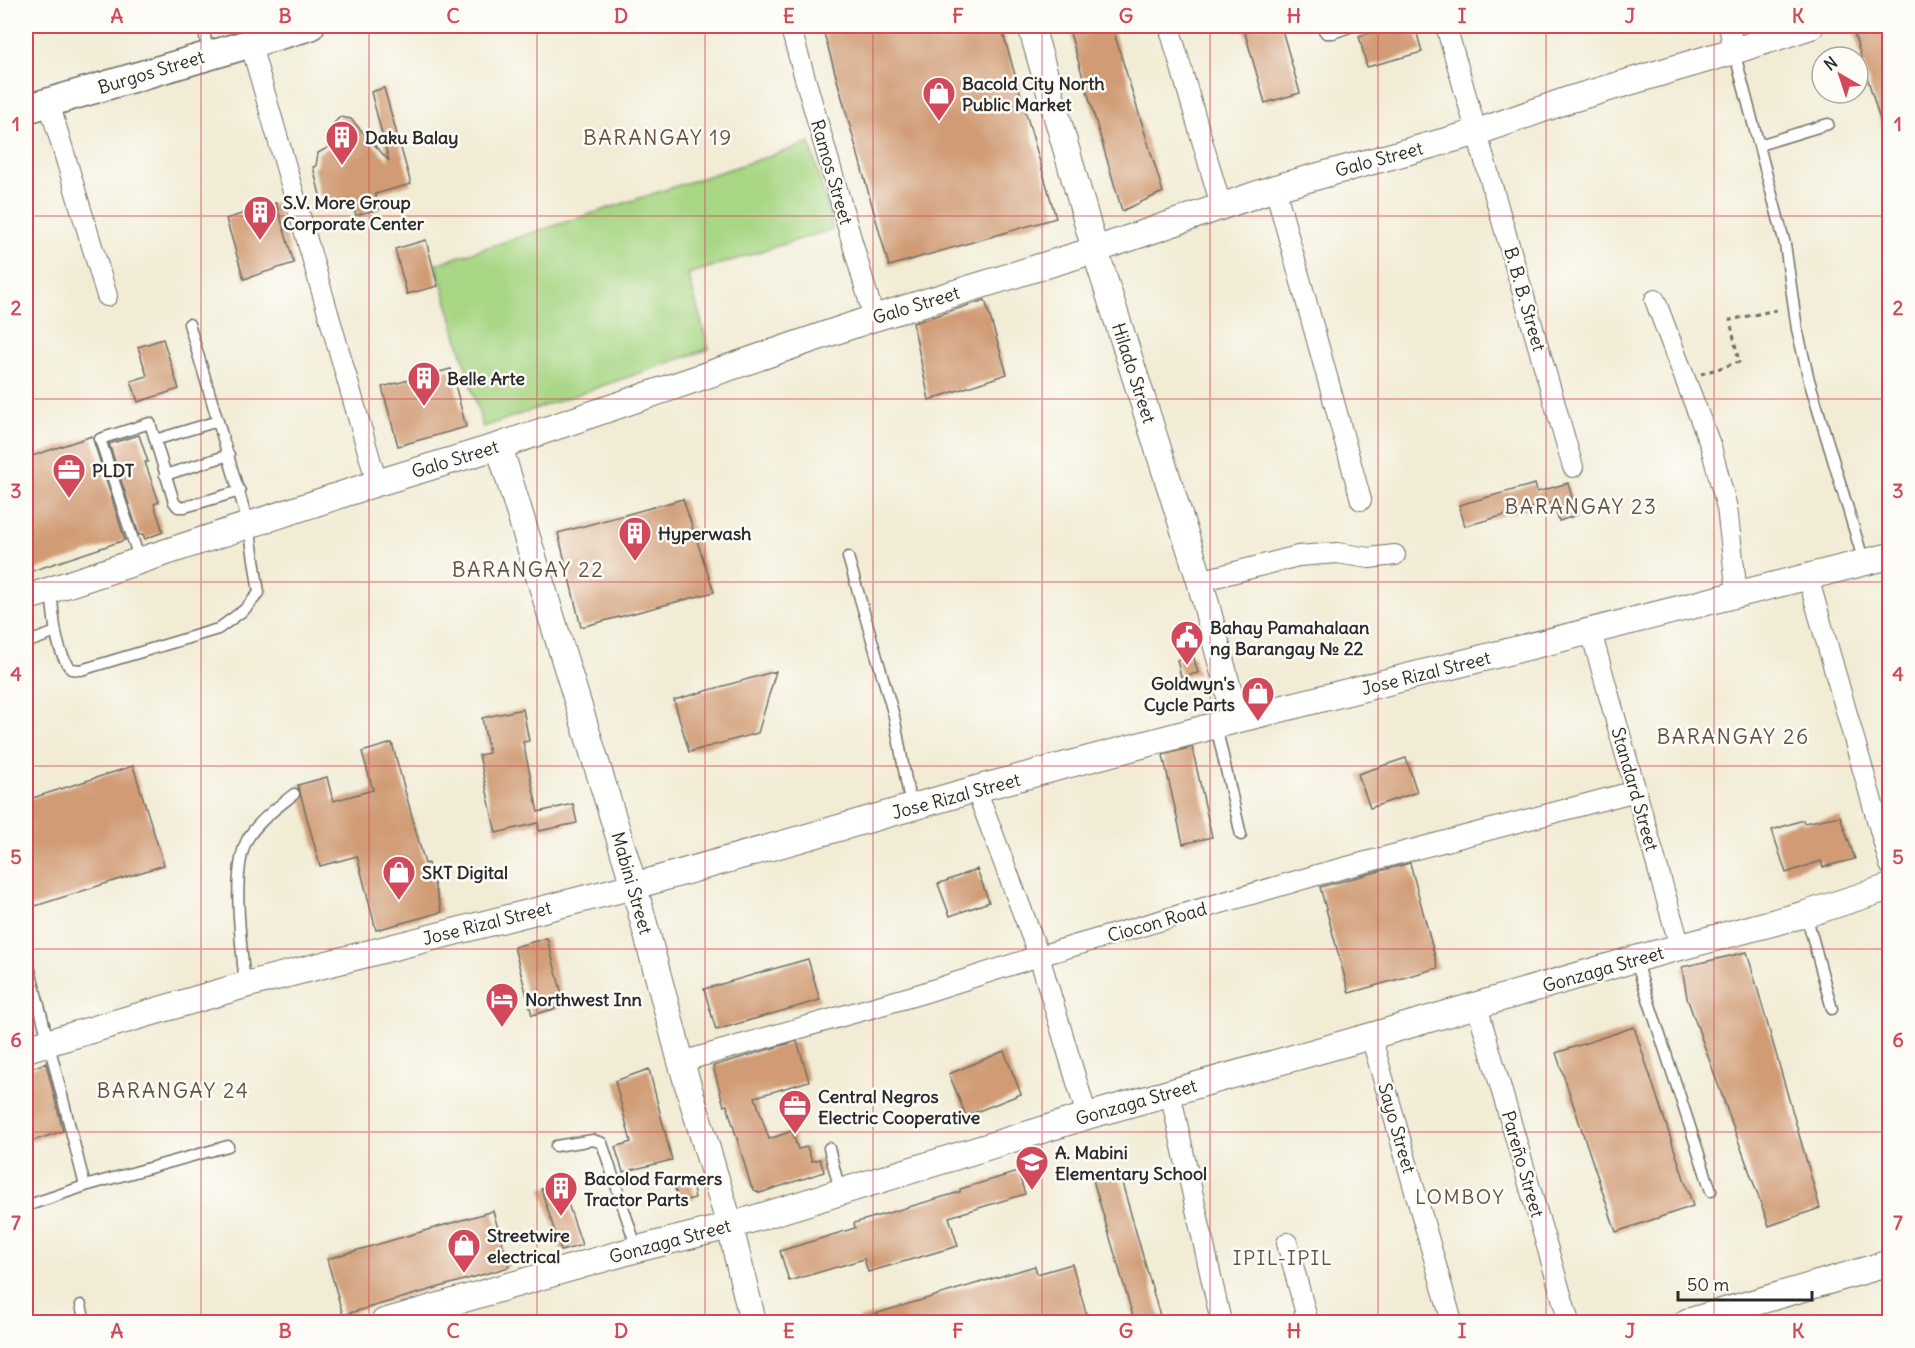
<svg xmlns="http://www.w3.org/2000/svg" width="1915" height="1348" font-family="Delius,sans-serif">
  <rect width="100%" height="100%" fill="#fdfcf7"/>
  <filter id="ink" filterUnits="userSpaceOnUse"><feTurbulence type="fractalNoise" baseFrequency=".0167" numOctaves="2"/><feDisplacementMap in="SourceGraphic" scale="12" xChannelSelector="R" yChannelSelector="G"/><feConvolveMatrix kernelMatrix="1 2 1 2 8 2 1 2 1" color-interpolation-filters="sRGB"/></filter>
  <filter id="wash" filterUnits="userSpaceOnUse"><feTurbulence type="fractalNoise" baseFrequency=".008" numOctaves="4" result="noise"/><feDisplacementMap in="SourceGraphic" scale="24" xChannelSelector="R" yChannelSelector="G"/><feGaussianBlur stdDeviation="1.35" result="paint"/><feColorMatrix in="noise" values="0 0 0 0 0 0 0 0 0 0 0 0 0 0 0 0 0 1.4 0 .05"/><feComposite in="paint" operator="in"/></filter>
  <g filter="url(#wash)">
    <rect width="100%" height="100%" fill="#f2ecd5"/>
    <path fill="#a8d684" stroke="#6a8058" stroke-width="1.5" d="M810 143 833 229 688 274 709 349 483 427 436 264Z"/>
    <g id="blocks">
      <path fill="#d09b75" d="M822 26H1001L1056 218 889 266Z
        M1068 26H1112L1163 192 1122 211Z
        M1243 26H1281L1300 93 1265 103Z
        M1397 26H1415L1422 52 1367 67 1359 36Z
        M1869 26H1890V140H1886L1853 30Z
        M384 88 411 184 375 194 380 209 356 215 354 210 340 203 329 201 322 203 313 167 316 166 318 153 329 147 333 138V124L340 117 351 119 389 161 371 92Z
        M276 203 294 263 244 279 226 219Z
        M426 240 438 286 407 294 395 249Z
        M985 300 1007 374 929 400 913 323Z
        M163 339 179 389 138 402 131 381 147 376 138 347Z
        M451 369 466 427 398 446 382 387Z
        M139 435 148 462H145L159 502 154 504 163 532 145 539 143 534 139 535 109 444Z
        M92 436 125 540 26 573V458Z
        M1568 483 1577 515 1559 521 1553 502 1465 526 1459 505 1535 484 1537 492Z
        M683 499 714 592 581 627 558 533Z
        M1193 655 1198 673 1181 677 1177 660Z
        M776 671 758 733 689 752 674 700Z
        M523 709 529 741 523 742 538 812 573 804 577 823 539 831 538 823 496 833 479 755 489 753 482 718Z
        M392 743 425 864 428 863 442 912 376 930 357 856 320 866 298 785 327 777 333 801 373 790 362 752Z
        M1192 747 1212 837 1183 844 1163 755Z
        M1406 758 1417 792 1370 808 1358 774Z
        M133 766 164 865 26 909V800Z
        M1840 816 1855 859 1823 867 1821 861 1786 873 1772 830 1803 820 1804 823Z
        M1410 863 1438 968 1349 993 1320 887Z
        M977 869 989 902 950 916 938 884Z
        M547 938 565 1006 532 1015 514 947Z
        M1747 952 1820 1208 1769 1226 1687 998 1682 967Z
        M808 959 820 1000 716 1030 704 989Z
        M1634 1027 1693 1206 1616 1232 1556 1053Z
        M797 1041 809 1081 755 1097 769 1139 792 1131 798 1149 807 1147 812 1161 820 1159 824 1172 760 1193 754 1190 751 1186 727 1105 724 1106 713 1066Z
        M1004 1051 1021 1094 966 1116 949 1074Z
        M46 1063 63 1131 26 1143V1070Z
        M649 1069 672 1160 623 1172 615 1147 631 1142 615 1081Z
        M1018 1172 1025 1194 949 1217 958 1246 868 1272 864 1259 789 1281 780 1251 855 1228 854 1223 960 1192V1189Z
        M1119 1172 1162 1323H1135L1093 1180Z
        M690 1177 695 1198 679 1202 673 1182Z
        M561 1183 582 1245 561 1251 541 1189Z
        M493 1211 509 1267 343 1315 327 1259Z
        M1072 1264 1089 1323H858V1319L1035 1266 1037 1274Z"/>
    </g>
  </g>
  <g filter="url(#ink)">
    <use href="#blocks" fill-opacity="0" stroke="#716f66" stroke-width="1.5"/>
    <g fill="none" stroke-linecap="round" stroke-linejoin="round">
      <defs>
        <path id="service" d="M204 26 207 54
          M1321 26 1326 33H1333L1352 26
          M1734 51 1785 244 1797 329 1809 380 1864 562
          M1759 145 1828 124
          M155 440 218 421
          M165 475 229 455
          M848 557 894 716 911 807
          M140 561 100 439 150 423 174 502 178 507H185L240 491
          M51 590C54 616 54 649 71 669L81 670 218 629 244 610 259 593 249 526 189 324
          M26 643 56 632
          M1216 726 1241 835
          M1806 914 1832 1009
          M26 954 85 1186
          M1635 959 1711 1191
          M245 985C242 948 229 864 250 835 261 819 279 806 294 794
          M556 1146 593 1140 602 1143 637 1249
          M829 1148 840 1191
          M26 1206 85 1186 228 1146
          M81 1305 85 1322"/>
        <path id="minor" d="M790 26 874 318
          M1169 26 1221 206
          M1446 26 1573 467
          M1729 26 1734 51
          M250 42 377 483
          M49 103 107 296
          M1275 188 1361 500
          M1655 300 1711 447 1727 508 1737 593
          M1808 577 1890 865
          M1200 581 1298 556 1337 553 1369 558 1395 555
          M1591 632 1680 947
          M976 789 1039 956 1087 1116
          M1477 1006 1569 1322
          M1371 1036 1452 1322
          M681 1062 920 994 1039 956 1317 875 1636 791
          M1170 1092 1221 1322
          M1287 1243 1308 1322"/>
        <path id="tertiary" d="M1031 26 1095 250 1200 581 1236 720
          M499 446 634 886 681 1062 730 1226 753 1322
          M26 598 377 483 499 446 874 318 1095 250 1275 188 1475 133 1568 100 1734 51 1811 26
          M26 1049 245 985 634 886 976 789 1236 720 1890 556
          M384 1322 637 1249 730 1226 1087 1116 1371 1036 1635 959 1806 914 1890 887
          M1687 1322 1890 1263"/>
        <path id="secondary" d="M26 109 310 26"/>
      </defs>
      <use href="#service" stroke="#716f66" stroke-width="13"/>
      <use href="#minor" stroke="#716f66" stroke-width="22"/>
      <use href="#tertiary" stroke="#716f66" stroke-width="28"/>
      <use href="#secondary" stroke="#716f66" stroke-width="31"/>
      <path stroke="#716f66" stroke-width="3" stroke-dasharray="4.5 4.5" stroke-linecap="butt" d="M1701 374 1739 362 1730 320 1781 309"/>
      <use href="#service" stroke="#fff" stroke-width="10"/>
      <use href="#minor" stroke="#fff" stroke-width="20"/>
      <use href="#tertiary" stroke="#fff" stroke-width="26"/>
      <use href="#secondary" stroke="#fff" stroke-width="28"/>
    </g>
  </g>
  <path fill="none" stroke="#d1495b" stroke-width="1.5" stroke-opacity="0.55" d="M201 26V1322M369 26V1322M537 26V1322M705 26V1322M873 26V1322M1042 26V1322M1210 26V1322M1378 26V1322M1546 26V1322M1714 26V1322M26 216H1890M26 399H1890M26 582H1890M26 766H1890M26 949H1890M26 1132H1890"/>
  <defs>
    <symbol id="shop-pin" viewBox="-11 -11 22 30"><path d="M0 17L-7.5 6A9.5 9.5 0 1 1 7.5 6Z" fill="#d1495b" stroke="#fdfcf7"/><path d="M-5-2.5h2.3a2.7 3.5 0 0 1 5.4 0H5L5.5 6h-11ZM-1.5-2.5h3a1.5 2.3 0 0 0-3 0Z" fill="#fff"/></symbol>
    <symbol id="building-pin" viewBox="-11 -11 22 30"><path d="M0 17L-7.5 6A9.5 9.5 0 1 1 7.5 6Z" fill="#d1495b" stroke="#fdfcf7"/><path d="M-4-6H4V6H1V3H-1V6H-4ZM-2.5-4.3h1.7v1.8h-1.7ZM.8-4.3h1.7v1.8H.8ZM-2.5-1h1.7V.8h-1.7ZM.8-1h1.7V.8H.8Z" fill="#fff"/></symbol>
    <symbol id="office-pin" viewBox="-11 -11 22 30"><path d="M0 17L-7.5 6A9.5 9.5 0 1 1 7.5 6Z" fill="#d1495b" stroke="#fdfcf7"/><path d="M-6-3h4V-5.5h4V-3h4V5H-6ZM-1-4.5V-3h2v-1.5ZM-6 0V1H6V0Z" fill="#fff"/></symbol>
    <symbol id="civic-pin" viewBox="-11 -11 22 30"><path d="M0 17L-7.5 6A9.5 9.5 0 1 1 7.5 6Z" fill="#d1495b" stroke="#fdfcf7"/><path d="M-.6-6.5H3V-4.5H.6V-3L4-1V1h2V6H-6V1h2V-1L-.6-3ZM-1.2 2.5V6h2.4V2.5Z" fill="#fff"/></symbol>
    <symbol id="hotel-pin" viewBox="-11 -11 22 30"><path d="M0 17L-7.5 6A9.5 9.5 0 1 1 7.5 6Z" fill="#d1495b" stroke="#fdfcf7"/><path d="M-6-4.5h1.5V1H6V5H4.5V3h-9V5H-6ZM-4 0a1.8 1.8 0 1 1 3.6 0ZM.5 0V-2.5h3Q6-2.5 6 0Z" fill="#fff"/></symbol>
    <symbol id="school-pin" viewBox="-11 -11 22 30"><path d="M0 17L-7.5 6A9.5 9.5 0 1 1 7.5 6Z" fill="#d1495b" stroke="#fdfcf7"/><path d="M0-5L7-2L0 1L-7-2ZM-4 1L0 2.5L4 1V4Q0 6-4 4Z" fill="#fff"/></symbol>
  </defs>
  <g fill-rule="evenodd">
    <use href="#shop-pin" x="920" y="74" width="38" height="52"/>
    <use href="#building-pin" x="323" y="118" width="38" height="52"/>
    <use href="#building-pin" x="241" y="193" width="38" height="52"/>
    <use href="#building-pin" x="405" y="359" width="38" height="52"/>
    <use href="#office-pin" x="50" y="451" width="38" height="52"/>
    <use href="#building-pin" x="616" y="514" width="38" height="52"/>
    <use href="#civic-pin" x="1168" y="618" width="38" height="52"/>
    <use href="#shop-pin" x="1239" y="674" width="38" height="52"/>
    <use href="#shop-pin" x="380" y="853" width="38" height="52"/>
    <use href="#hotel-pin" x="483" y="980" width="38" height="52"/>
    <use href="#office-pin" x="776" y="1087" width="38" height="52"/>
    <use href="#school-pin" x="1013" y="1143" width="38" height="52"/>
    <use href="#building-pin" x="542" y="1169" width="38" height="52"/>
    <use href="#shop-pin" x="445" y="1226" width="38" height="52"/>
  </g>
  <g text-anchor="middle" dominant-baseline="central" stroke-width="5" stroke-linejoin="round" paint-order="stroke">
    <g font-size="18" fill="#2b2b2b" stroke="#fdfcf7">
      <text transform="translate(151 72) rotate(-17)">Burgos Street</text>
      <text transform="translate(1379 159) rotate(-15)">Galo Street</text>
      <text transform="translate(832 172) rotate(74)">Ramos Street</text>
      <text transform="translate(1525 299) rotate(74)">B. B. B. Street</text>
      <text transform="translate(916 305) rotate(-17)">Galo Street</text>
      <text transform="translate(1134 373) rotate(72)">Hilado Street</text>
      <text transform="translate(455 459) rotate(-17)">Galo Street</text>
      <text transform="translate(1426 673) rotate(-14)">Jose Rizal Street</text>
      <text transform="translate(1635 789) rotate(74)">Standard Street</text>
      <text transform="translate(956 796) rotate(-15)">Jose Rizal Street</text>
      <text transform="translate(632 883) rotate(74)">Mabini Street</text>
      <text transform="translate(1157 922) rotate(-16)">Ciocon Road</text>
      <text transform="translate(487 923) rotate(-14)">Jose Rizal Street</text>
      <text transform="translate(1603 969) rotate(-16)">Gonzaga Street</text>
      <text transform="translate(1136 1102) rotate(-16)">Gonzaga Street</text>
      <text transform="translate(1397 1128) rotate(74)">Sayo Street</text>
      <text transform="translate(1523 1164) rotate(74)">Pareño Street</text>
      <text transform="translate(670 1241) rotate(-15)">Gonzaga Street</text>
    </g>
    <g font-size="18" font-weight="bold" fill="#2b2b2b" stroke="#fdfcf7" text-anchor="start">
      <text x="962" y="83">Bacold City North<tspan x="962" dy="21">Public Market</tspan></text>
      <text x="365" y="137">Daku Balay</text>
      <text x="283" y="202">S.V. More Group<tspan x="283" dy="21">Corporate Center</tspan></text>
      <text x="447" y="378">Belle Arte</text>
      <text x="92" y="470">PLDT</text>
      <text x="658" y="533">Hyperwash</text>
      <text x="1210" y="627">Bahay Pamahalaan<tspan x="1210" dy="21">ng Barangay № 22</tspan></text>
      <text x="1235" y="683" text-anchor="end">Goldwyn's<tspan x="1235" dy="21">Cycle Parts</tspan></text>
      <text x="422" y="872">SKT Digital</text>
      <text x="525" y="999">Northwest Inn</text>
      <text x="818" y="1096">Central Negros<tspan x="818" dy="21">Electric Cooperative</tspan></text>
      <text x="1055" y="1152">A. Mabini<tspan x="1055" dy="21">Elementary School</tspan></text>
      <text x="584" y="1178">Bacolod Farmers<tspan x="584" dy="21">Tractor Parts</tspan></text>
      <text x="487" y="1235">Streetwire<tspan x="487" dy="21">electrical</tspan></text>
    </g>
    <g font-size="20" letter-spacing="1.5" fill="#655245" stroke="#fdfcf7">
      <text x="1460" y="1196">LOMBOY</text>
      <text x="1283" y="1257">IPIL-IPIL</text>
    </g>
    <g font-size="21" letter-spacing="1.5" fill="#655245" stroke="#fdfcf7">
      <text x="658" y="137">BARANGAY 19</text>
      <text x="1581" y="506">BARANGAY 23</text>
      <text x="528" y="569">BARANGAY 22</text>
      <text x="1733" y="736">BARANGAY 26</text>
      <text x="173" y="1090">BARANGAY 24</text>
    </g>
  </g>
  <rect width="1915" height="1348" fill="none" stroke="#fdfcf7" stroke-width="66"/>
  <g transform="translate(1840 75) rotate(321)"><circle r="28" fill="#fdfcf7" stroke="#a9a8a5" stroke-width="1.5"/>
  <path d="M0-4.5L10 22L0 15L-10 22Z" fill="#d1495b"/>
  <text y="-9" font-size="16" font-weight="bold" text-anchor="middle" fill="#2b2b2b">N</text>
  </g>
  <path d="M1678 1291v9h134v-9" fill="none" stroke="#2b2b2b" stroke-width="3"/>
  <text x="1687" y="1291" font-size="18" fill="#2b2b2b" stroke="#fdfcf7" stroke-width="4.5" paint-order="stroke">50 m</text>
  <rect x="33" y="33" width="1849" height="1282" fill="none" stroke="#d1495b" stroke-width="2"/>
  <g font-size="20" text-anchor="middle" font-weight="bold" fill="#d1495b">
    <text x="117" y="23">A</text>
    <text x="285" y="23">B</text>
    <text x="453" y="23">C</text>
    <text x="621" y="23">D</text>
    <text x="789" y="23">E</text>
    <text x="958" y="23">F</text>
    <text x="1126" y="23">G</text>
    <text x="1294" y="23">H</text>
    <text x="1462" y="23">I</text>
    <text x="1630" y="23">J</text>
    <text x="1798" y="23">K</text>
    <text x="16" y="131">1</text>
    <text x="1898" y="131">1</text>
    <text x="16" y="315">2</text>
    <text x="1898" y="315">2</text>
    <text x="16" y="498">3</text>
    <text x="1898" y="498">3</text>
    <text x="16" y="681">4</text>
    <text x="1898" y="681">4</text>
    <text x="16" y="864">5</text>
    <text x="1898" y="864">5</text>
    <text x="16" y="1047">6</text>
    <text x="1898" y="1047">6</text>
    <text x="16" y="1230">7</text>
    <text x="1898" y="1230">7</text>
    <text x="117" y="1338">A</text>
    <text x="285" y="1338">B</text>
    <text x="453" y="1338">C</text>
    <text x="621" y="1338">D</text>
    <text x="789" y="1338">E</text>
    <text x="958" y="1338">F</text>
    <text x="1126" y="1338">G</text>
    <text x="1294" y="1338">H</text>
    <text x="1462" y="1338">I</text>
    <text x="1630" y="1338">J</text>
    <text x="1798" y="1338">K</text>
  </g>
</svg>
